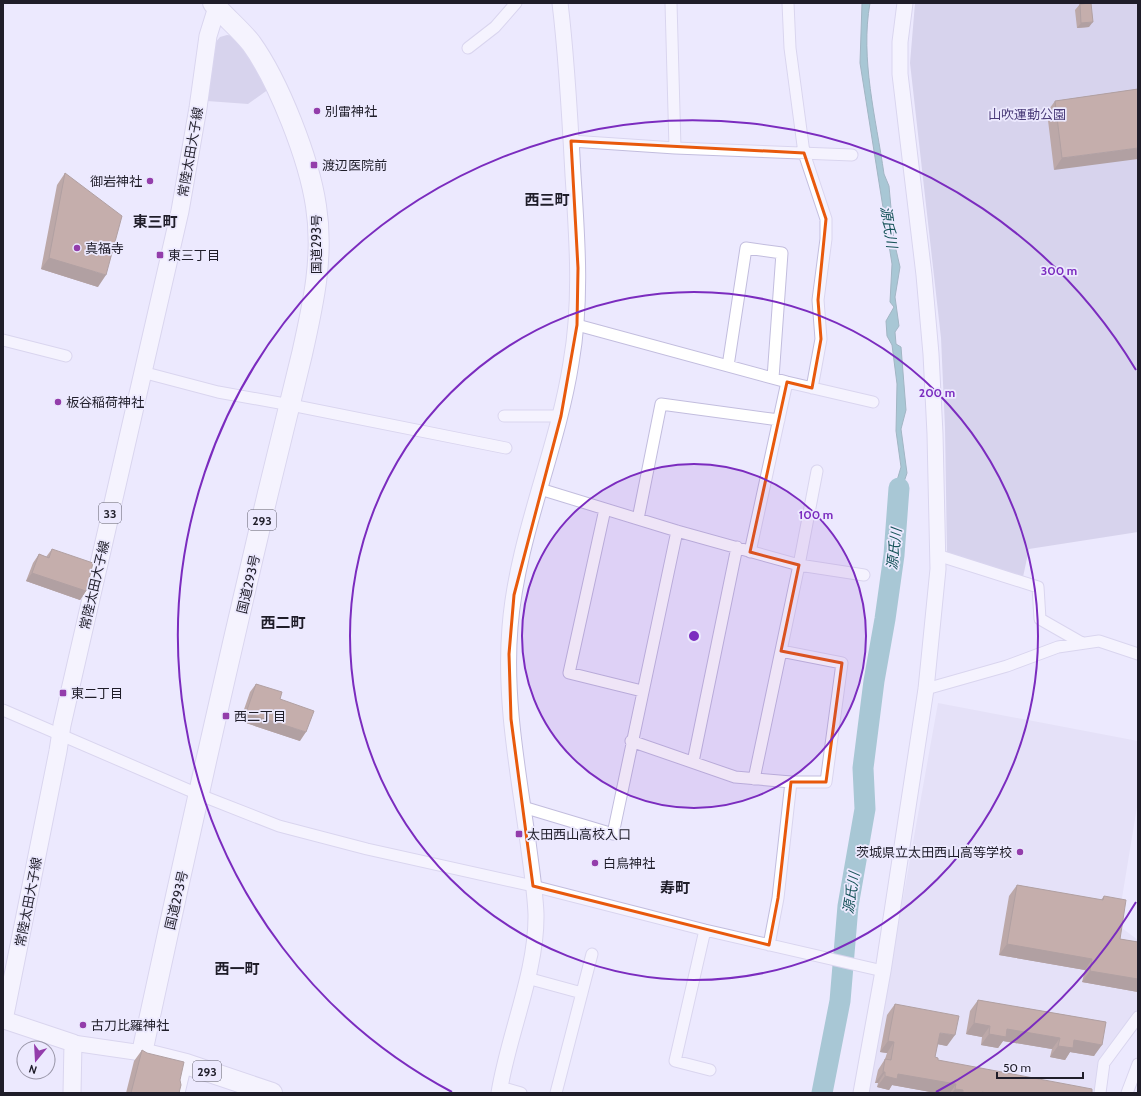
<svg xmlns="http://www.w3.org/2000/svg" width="1141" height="1096" font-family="Cabin,'Noto Sans JP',sans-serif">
  <rect width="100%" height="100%" fill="#ece9fe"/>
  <path fill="#dbd8f1" d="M938 703 1138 741V801L1121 904 1122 928 1138 940V1010L1101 1059 1095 1093H868Z"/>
  <path fill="#bdb9d9" d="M915 3H1138V532L1029 549 1023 577 947 556 945 428 941 338 910 63Z
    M227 35C245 35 260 74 269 89L248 104 207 101 214 44 220 37Z"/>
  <path fill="#569da4" stroke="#46777f" d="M862 3H870C860 59 876 118 884 174L889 186 894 241 900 267 895 297 899 326 895 332 896 344 901 347 906 410 901 429 907 473 899 497 902 516 893 515 895 512 896 504 893 494 901 467 896 431 897 384 892 345 887 336 886 321 894 307 890 302 892 264 860 63Z"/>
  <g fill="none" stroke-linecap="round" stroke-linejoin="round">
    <path stroke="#569da4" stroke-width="21" d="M822 1093 840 1001 848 906 865 809 863 768 874 681 885 619 894 555 899 488"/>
    <defs>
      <path id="street" d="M671 3 675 148
        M788 3 790 48 804 153 826 219V239L818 300 821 339 812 388
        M468 48 495 27 516 3
        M571 141 675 148 852 155
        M577 325 787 382 873 402
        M3 340 66 356
        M728 366 746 248 782 253 773 378
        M142 372 218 392 296 406 506 448
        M504 416H561
        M540 489 677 531 799 565 864 575
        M605 509 569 673 642 691
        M638 519 661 404 779 420
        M750 552 787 382
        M937 555 1038 587 1040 619 1082 643
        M926 689 1007 666 1058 647 1099 641 1138 654
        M3 710 200 795 279 826 367 849 533 886 705 930 883 971
        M631 741 735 777 791 782H826L842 663 781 651
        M693 762 737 547
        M754 779 799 565 817 471
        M523 807 613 834 677 531
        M705 930 675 1061 710 1070
        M769 945 778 898 791 782
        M527 978 582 993
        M500 1087 521 1093
        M179 1093 186 1064
        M556 1093 592 954
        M1100 1093 1104 1063 1138 1017
        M1127 1093 1138 1064"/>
      <path id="secondary" d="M73 1043 142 1053
        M499 1093C508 1035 537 972 536 914 535 890 531 866 528 842 518 771 504 699 510 627 517 537 557 452 571 363 582 300 577 238 573 175 570 118 567 60 560 3
        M861 1093 883 971 926 689 938 569 935 434 931 354 924 275 900 74V42L905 3"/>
      <path id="primary" d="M72 1093 73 1043 4 1020 58 751 62 725 180 211 198 108 208 36 217 7"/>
      <path id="highway" d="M213 3C225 17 240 29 251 43 279 82 309 159 316 206 324 257 313 305 302 354 291 400 279 447 268 493 224 679 182 866 142 1053L186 1064 272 1093"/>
    </defs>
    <use href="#street" stroke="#c2bdde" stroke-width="13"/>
    <use href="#secondary" stroke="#c2bdde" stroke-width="17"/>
    <use href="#primary" stroke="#c2bdde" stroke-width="19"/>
    <use href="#highway" stroke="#c2bdde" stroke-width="22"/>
    <use href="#street" stroke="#fff" stroke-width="11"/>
    <use href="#secondary" stroke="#fff" stroke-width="15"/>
    <use href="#primary" stroke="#fff" stroke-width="17"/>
    <use href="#highway" stroke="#fff" stroke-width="20"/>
  </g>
  <path fill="#805940" d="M1080 4 1089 27 1077 28 1075 10Z
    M1138 89 1054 170 1047 112 1055 101Z
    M65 173 98 287 41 269 57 185Z
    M52 549 86 591 80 600 26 581 33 563 39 554 46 557Z
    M256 684 280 699 300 741 240 721 250 692Z
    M1017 885 1101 900 1104 896 1120 939 1138 942V992L1082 982 1085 970 999 955 1009 896Z
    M978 1000 1106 1022 1094 1056 1070 1052 1065 1060 1050 1057 1052 1049 1003 1041 998 1048 981 1045 982 1037 966 1034 970 1011Z
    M895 1004 947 1046 937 1044 935 1057 938 1060 1092 1093H936L892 1085 889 1090 877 1087 878 1083H875L878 1070 885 1059 887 1053 880 1052 887 1015Z
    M142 1050 180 1080 179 1093H126L134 1061Z"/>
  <path fill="#684834" d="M1093 22 1089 27 1077 28 1081 23Z
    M1138 148V159L1054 170 1062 158Z
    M49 258 106 275 98 287 41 269Z
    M32 573 86 591 80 600 26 581Z
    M246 713 306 732 300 741 240 721Z
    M1007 944 1092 959 1085 970 999 955Z
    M1090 971 1138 979V992L1082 982Z
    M974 1023 990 1026 982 1037 966 1034Z
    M1007 1029 1060 1038 1052 1049 1003 1041 998 1048 981 1045 989 1034Z
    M940 1033 955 1035 947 1046 932 1043Z
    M1074 1040 1102 1045 1094 1056 1070 1052 1065 1060 1050 1057 1058 1046Z
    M888 1041 894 1042 887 1053 880 1052Z
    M883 1072H885L878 1083H875Z
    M898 1074 956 1084 950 1093H936L892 1085 889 1090 877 1087 885 1076Z
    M955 1089 963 1090 962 1093H952Z"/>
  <path fill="#95674b" stroke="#684834" d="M1091 3 1093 22 1081 23 1080 4Z
    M1138 89V148L1062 158 1055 101Z
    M65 173 122 216 106 275 49 258Z
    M52 549 93 563 86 591 32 573 39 554 49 558Z
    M256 684 282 692 280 699 314 711 306 732 246 713Z
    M1017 885 1103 900 1104 896 1126 900 1120 939 1138 942V979L1090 971 1092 959 1007 944Z
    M978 1000 1106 1022 1102 1045 1074 1040 1073 1048 1058 1046 1060 1038 1007 1029 1006 1037 989 1034 990 1026 974 1023Z
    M895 1004 959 1016 955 1035 940 1033 935 1057 938 1058V1060L1092 1089V1093H986L982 1092 981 1093H963V1090L955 1089 956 1084 898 1074 897 1079 885 1076V1072H883L885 1059 891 1060 894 1042 888 1041Z
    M142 1050 147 1053 184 1062 180 1080 181 1085 179 1093H131Z"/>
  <path d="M0 0H1141V1096H0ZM571 141 804 153 826 219 818 300 821 339 812 388 787 382 750 552 799 565 781 651 842 663 826 782H791L778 898 769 945 533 886 511 719 509 654 514 595 561 416 577 325 578 268Z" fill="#ece9fe" fill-opacity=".55" fill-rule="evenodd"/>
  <path fill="none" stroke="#e8590c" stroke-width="3" stroke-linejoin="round" d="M571 141 804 153 826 219 818 300 821 339 812 388 787 382 750 552 799 565 781 651 842 663 826 782H791L778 898 769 945 533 886 511 719 509 654 514 595 561 416 577 325 578 268Z"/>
  <circle cx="694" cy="636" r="172" fill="#7b2cbf" fill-opacity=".12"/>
  <g fill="none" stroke="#7b2cbf" stroke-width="2">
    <circle cx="694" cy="636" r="172"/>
    <circle cx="694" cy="636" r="344"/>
    <path d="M1136 902A516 516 0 0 1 936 1092M452 1092A516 516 0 1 1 1136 370"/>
  </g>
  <g fill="#933dab" stroke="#ece9fe" stroke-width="1.5">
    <circle cx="317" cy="111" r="4"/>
    <rect x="310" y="161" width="8" height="8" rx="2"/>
    <circle cx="150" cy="181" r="4"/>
    <circle cx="77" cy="248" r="4"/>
    <rect x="156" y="251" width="8" height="8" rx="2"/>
    <circle cx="58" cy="402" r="4"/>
    <rect x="59" y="689" width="8" height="8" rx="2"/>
    <rect x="222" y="712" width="8" height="8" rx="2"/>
    <rect x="515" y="830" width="8" height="8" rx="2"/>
    <circle cx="1020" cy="852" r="4"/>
    <circle cx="595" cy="863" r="4"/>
    <circle cx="83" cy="1025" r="4"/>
  </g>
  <g text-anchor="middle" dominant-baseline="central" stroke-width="3.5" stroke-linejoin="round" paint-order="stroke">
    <g fill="#ece9fe" stroke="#5c5a69" stroke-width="1">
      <rect x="99" y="503" width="22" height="20" rx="3"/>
      <rect x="248" y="510" width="28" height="20" rx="3"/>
      <rect x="193" y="1061" width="28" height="20" rx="3"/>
    </g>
    <g font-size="12" font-weight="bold" fill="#1f1d29">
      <text x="110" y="513">33</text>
      <text x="262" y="520">293</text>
      <text x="207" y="1071">293</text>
    </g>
    <g font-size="13" fill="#1f1d29" stroke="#ece9fe" text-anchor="start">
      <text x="325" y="111">別雷神社</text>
      <text x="322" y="165">渡辺医院前</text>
      <text x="142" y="181" text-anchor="end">御岩神社</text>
      <text x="85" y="248">真福寺</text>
      <text x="168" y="255">東三丁目</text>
      <text x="66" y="402">板谷稲荷神社</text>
      <text x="71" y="693">東二丁目</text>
      <text x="234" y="716">西二丁目</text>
      <text x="527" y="834">太田西山高校入口</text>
      <text x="1012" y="852" text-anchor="end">茨城県立太田西山高等学校</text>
      <text x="603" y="863">白鳥神社</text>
      <text x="91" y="1025">古刀比羅神社</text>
    </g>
    <g font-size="13" fill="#4a3b79" stroke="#ece9fe">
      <text x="1027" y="114">山吹運動公園</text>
    </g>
    <g font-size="13" fill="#1f1d29" stroke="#ece9fe">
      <text transform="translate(190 152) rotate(-80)">常陸太田大子線</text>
      <text transform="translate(316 244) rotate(-90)">国道293号</text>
      <text transform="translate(248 584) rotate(-77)">国道293号</text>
      <text transform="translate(94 585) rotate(-77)">常陸太田大子線</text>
      <text transform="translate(176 900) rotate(-77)">国道293号</text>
      <text transform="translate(28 902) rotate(-79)">常陸太田大子線</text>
    </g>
    <g font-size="14" font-style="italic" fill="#17545a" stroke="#ece9fe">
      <text transform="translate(889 227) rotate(81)">源氏川</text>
      <text transform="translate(894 549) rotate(-83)">源氏川</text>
      <text transform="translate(851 893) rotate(-81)">源氏川</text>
    </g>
    <g font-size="15" font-weight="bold" fill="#1f1d29" stroke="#ece9fe">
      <text x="547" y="200">西三町</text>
      <text x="155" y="222">東三町</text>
      <text x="283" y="623">西二町</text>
      <text x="675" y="888">寿町</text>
      <text x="237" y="969">西一町</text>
    </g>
  </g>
  <circle cx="694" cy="636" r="6" fill="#7b2cbf" stroke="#ece9fe" stroke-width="2"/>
  <g font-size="12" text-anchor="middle" font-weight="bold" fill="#7b2cbf" stroke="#ece9fe" stroke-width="3.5" stroke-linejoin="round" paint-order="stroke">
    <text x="1059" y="275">300 m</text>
    <text x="937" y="397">200 m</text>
    <text x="816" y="519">100 m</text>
  </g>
  <rect width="1141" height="1096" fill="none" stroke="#1f1d29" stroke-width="8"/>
  <g transform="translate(36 1060) rotate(198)"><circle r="19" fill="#ece9fe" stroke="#9a97a9"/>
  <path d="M0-3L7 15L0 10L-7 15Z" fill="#933dab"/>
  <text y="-6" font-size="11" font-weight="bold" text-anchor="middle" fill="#1f1d29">N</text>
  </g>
  <path d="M997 1072v6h86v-6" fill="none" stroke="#1f1d29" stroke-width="2"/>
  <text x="1003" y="1072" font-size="12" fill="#1f1d29" stroke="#ece9fe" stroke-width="3" paint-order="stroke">50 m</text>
</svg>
